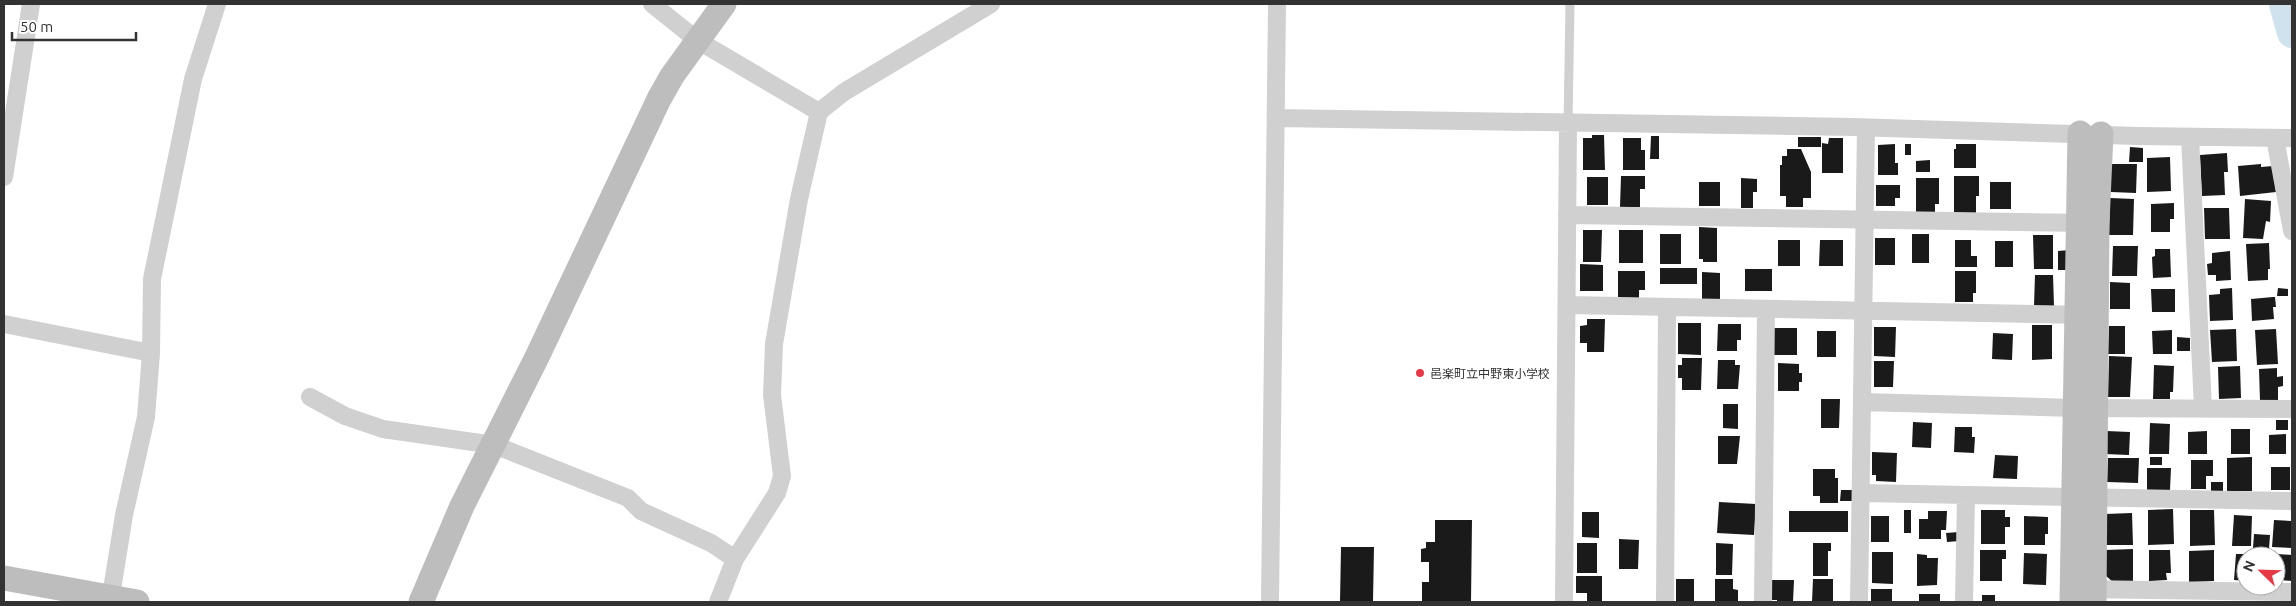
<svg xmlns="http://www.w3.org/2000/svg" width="2296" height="606" font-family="Ubuntu,'Noto Sans JP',sans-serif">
  <rect width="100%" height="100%" fill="#fff"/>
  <path fill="#e6ecdf" d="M2122 601 2292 602H2114Z"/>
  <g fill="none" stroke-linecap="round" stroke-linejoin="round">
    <path stroke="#cfe2ee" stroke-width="30" d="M2284 4 2292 33"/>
  </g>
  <path fill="#1a1a1a" d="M1592 135H1604L1605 170H1583V138H1592Z
    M1651 136H1659V159H1650Z
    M1798 137H1821V147H1798Z
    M1623 138H1641V150H1645V170H1623Z
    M1829 138H1843V173H1822V143L1828 144Z
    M1895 144V163H1898V175H1878V145Z
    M1905 144H1911V155H1905Z
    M1956 144H1976V168H1954V149H1956Z
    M2130 147 2143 148V162H2129Z
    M1787 149H1801L1811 172V198H1803V207H1786V196H1780V165H1782V156H1787Z
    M2227 153 2228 172H2224L2225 195 2202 196 2200 155Z
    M2170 157 2171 191 2147 192V158Z
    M1930 160V172H1916V161Z
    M2111 164H2137L2136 193 2111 192Z
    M2261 164V167L2273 166 2276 192 2240 196 2238 166Z
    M1621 176H1645V189H1640V207H1620Z
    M1954 176H1979V196H1976V213H1954Z
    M1587 177H1608V205H1587Z
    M1741 178 1757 179V192H1753V208H1741Z
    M1916 178H1939V204H1935V212H1916Z
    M1699 182H1720V206H1699Z
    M1990 182H2011V209H1990Z
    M1876 185H1900V198H1895V206H1876Z
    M2110 198 2134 199 2133 235H2109Z
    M2245 199 2271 201 2270 222 2266 221 2263 239 2243 238Z
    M2174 203V219H2170V232H2151V204Z
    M2204 208H2229L2230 239H2205Z
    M1699 227 1717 228V262H1703V259H1699Z
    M1583 230H1602L1601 262H1583Z
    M1619 230H1643V263H1619Z
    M1660 234H1681V264H1660Z
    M1912 234H1929V263H1912Z
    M2033 235H2053V269H2034Z
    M1875 238H1895V265H1875Z
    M1778 240H1800V266H1778Z
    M1820 240H1843V266H1819Z
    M1955 240H1971V256H1977V267H1955Z
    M1995 241H2013V267H1995Z
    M2269 243 2270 269H2268V280L2248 281 2246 244Z
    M2113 246H2138L2137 276H2112Z
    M2155 249H2170L2171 277 2153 278 2152 257 2155 256Z
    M2070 250V270H2058V251Z
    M2230 251 2231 280 2216 281V275H2208L2207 264 2212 263V253Z
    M1580 264 1603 265V291H1580Z
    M1660 268H1697V284H1660Z
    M1745 269H1772V291H1745Z
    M1618 271H1645V290H1639V298H1618Z
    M1955 271H1976V293H1973V302H1955Z
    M1702 272 1720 273V300H1702Z
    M2035 275H2053L2054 306H2034Z
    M2110 282 2130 283V309H2110Z
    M2232 288 2233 320 2210 321 2209 295 2220 294V289Z
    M2278 288 2288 289V296H2277Z
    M2151 289H2175V312H2152Z
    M2273 297H2275L2276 307H2273L2274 319 2252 321 2251 299Z
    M1587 319H1605L1604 352H1587V343H1580V326L1587 325Z
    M1678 323H1701V355L1678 354Z
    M1718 324H1741V340H1737V351H1717Z
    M2032 325H2052V359L2032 360Z
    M2109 326H2125V354H2108Z
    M1874 327H1896L1895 357 1874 356Z
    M1774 328H1797V355H1774Z
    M2236 329 2237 361 2212 362 2210 330Z
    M2276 329 2278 364 2257 365 2255 330Z
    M2172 330V354H2153L2152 331Z
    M1817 331H1836V357H1817Z
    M1993 333 2013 334 2012 360 1992 359Z
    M2177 337 2190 338V351H2177Z
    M2109 356 2132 357 2130 397H2108Z
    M1682 358H1702L1701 390H1682V378H1678V365H1682Z
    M1718 360H1735V365H1740L1738 389H1717Z
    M1874 361H1894L1893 387H1874Z
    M1778 363 1799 364V373H1802V382H1799V391H1778Z
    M2154 365 2174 366 2173 392H2170V399H2153Z
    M2240 366 2241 398 2219 399 2218 367Z
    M2277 368V377L2283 376V386L2278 387V400L2260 401 2259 369Z
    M1821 399H1840L1839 428H1821Z
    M1723 404H1738V429L1723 428Z
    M2276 420H2288V430H2276Z
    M1913 422 1932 423 1931 448 1912 447Z
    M2150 423 2170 424 2169 454H2149Z
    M1955 427H1972V437H1975L1974 453 1954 452Z
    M2231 429H2250V454H2231Z
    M2106 431 2130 432 2129 455 2105 454Z
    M2207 431V454H2188V432Z
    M2286 434V454H2269V435Z
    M1718 436H1740L1737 464H1718Z
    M1872 452 1897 453 1896 482 1876 481V475H1872Z
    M1995 455 2018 456 2017 479 1993 478Z
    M2150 457H2162V465H2150Z
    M2252 457V491H2227V458Z
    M2108 458H2139L2138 483 2107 482Z
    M2191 460H2213V476H2206V489H2191Z
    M2271 467H2290V490H2271Z
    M2147 468H2171L2170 490H2147Z
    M1813 469H1835V478H1838V503H1820V496H1813Z
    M2211 482H2223V491H2211Z
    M1841 490H1852V501H1840Z
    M1719 502 1756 504 1754 535 1717 533Z
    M2173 509 2174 544 2148 545V510Z
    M1904 510H1911V533H1904Z
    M1981 510H2005V517H2010V527H2005V544H1981Z
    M2190 510H2214L2215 545 2190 546Z
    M1789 511H1848V532H1789Z
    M1928 511H1947L1946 530H1941V539H1919V519H1928Z
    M1582 512H1599V538L1582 537Z
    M2132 513 2133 545H2105V514Z
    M2234 515 2252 516 2251 546H2232Z
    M1871 516H1889V542H1871Z
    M2024 516 2048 517V534H2045V545H2024Z
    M1435 520H1472L1471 602H1422V582H1429V562H1421V549L1426 548V542H1435Z
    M2274 520 2292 521V548L2272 547Z
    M1959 532 1960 541 1947 542 1946 533Z
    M2254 534 2270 535 2269 549 2253 548Z
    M1619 539 1639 540 1638 569H1619Z
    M1577 543H1597V573H1577Z
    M1716 543 1733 544 1732 575H1716Z
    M1813 543H1831V551H1828V576H1813Z
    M1341 547H1374L1373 602H1340Z
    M2133 549V582L2114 583 2105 575V550Z
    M1980 550H2006V559H2002V581H1980Z
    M2149 550H2170L2171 573H2166L2167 580 2149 581Z
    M2214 550V581L2189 582V551Z
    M1872 552H1893V584L1872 583Z
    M2024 553 2047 554 2046 585 2023 584Z
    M1917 554 1927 555V558H1938L1937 585 1917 586Z
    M2236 554H2251L2246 556V581L2234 580Z
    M2277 554 2292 555V581L2281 580V575L2276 574Z
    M1576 576H1602V602H1587V593H1576Z
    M1676 579H1694V602H1676Z
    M1715 579H1733V589L1738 590V602H1715Z
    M1813 579H1833V602H1812Z
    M1772 580H1794L1793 602H1777V600H1772Z
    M1871 589H1892V602H1871Z
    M1919 594H1940V602H1919Z
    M1982 595H1995V602H1982Z"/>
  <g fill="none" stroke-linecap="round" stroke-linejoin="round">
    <path stroke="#d0d0d0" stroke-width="9" d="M1568 124 1570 4"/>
    <path stroke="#d0d0d0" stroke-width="18" d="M652 4 697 40 819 112
      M1276 118 1853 127 2138 136 2292 138
      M2190 137 2203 408
      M2275 138 2292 231
      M4 177 31 4
      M1567 215 2089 223
      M1567 305 2089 315
      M4 324 151 353
      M310 397 345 416 383 429 494 445 628 498 641 511 711 543 735 559
      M1862 402 2075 408 2292 409
      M1861 493 2292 501
      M2083 589 2292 592
      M110 602 124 515 146 417 151 353 152 279 193 79 217 4
      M718 602 735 559 777 493 782 476 772 395 774 344 799 199 819 112 844 92 991 4
      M1270 602 1277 4
      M1564 602 1568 124
      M1665 602 1667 307
      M1763 602 1766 309
      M1859 602 1866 128
      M1964 602 1966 496"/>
    <path stroke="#bdbdbd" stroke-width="25" d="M4 578 137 602
      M421 602 462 506 537 357 659 99 672 76 724 4
      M2072 602 2080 133
      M2094 602 2097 223 2101 134"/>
  </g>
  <circle fill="#e63946" stroke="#fff" stroke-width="2" cx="1420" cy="373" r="5"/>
  <g text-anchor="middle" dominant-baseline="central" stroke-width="5" stroke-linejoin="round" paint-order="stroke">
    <g font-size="12" fill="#333" stroke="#fff" text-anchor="start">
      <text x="1430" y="373">邑楽町立中野東小学校</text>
    </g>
  </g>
  <rect width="2296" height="606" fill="none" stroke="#333333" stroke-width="10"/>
  <g transform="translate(2261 571) rotate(293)"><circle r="24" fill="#ffffff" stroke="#adadad"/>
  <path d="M0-4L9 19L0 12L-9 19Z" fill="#e63946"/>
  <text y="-8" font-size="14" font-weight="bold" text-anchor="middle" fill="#333333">N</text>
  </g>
  <path d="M12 32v8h124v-8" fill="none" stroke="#333333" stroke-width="2.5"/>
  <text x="20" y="32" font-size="15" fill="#333333" stroke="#ffffff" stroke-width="4" paint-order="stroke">50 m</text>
</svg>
